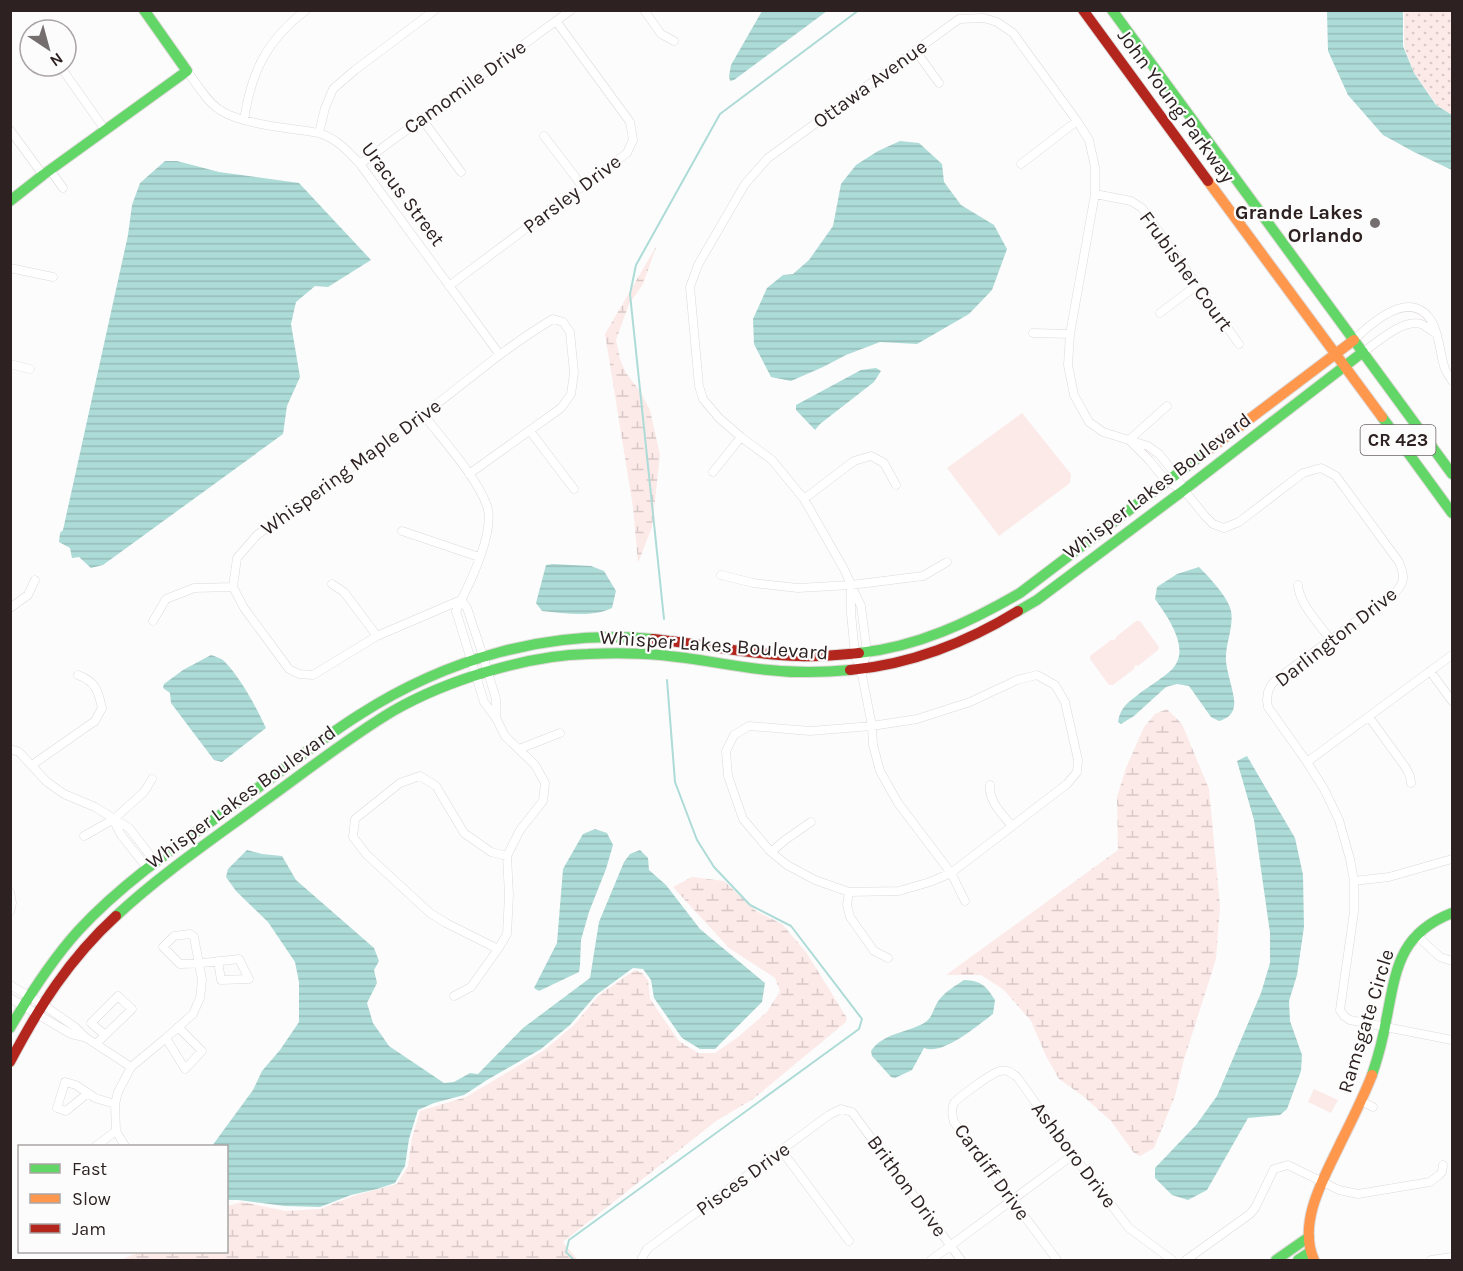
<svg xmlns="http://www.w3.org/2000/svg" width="1463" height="1271" font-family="Karla,sans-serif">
  <defs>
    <pattern id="grass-dots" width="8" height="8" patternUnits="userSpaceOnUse" patternTransform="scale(1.5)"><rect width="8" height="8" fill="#fceae9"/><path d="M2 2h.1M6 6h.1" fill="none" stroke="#d8c8c8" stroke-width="1.8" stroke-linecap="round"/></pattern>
    <pattern id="wetland-marsh" width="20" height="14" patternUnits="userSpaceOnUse" patternTransform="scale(1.5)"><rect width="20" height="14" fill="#fceae9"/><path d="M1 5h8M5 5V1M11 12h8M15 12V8" fill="none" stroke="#d8c8c8"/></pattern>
    <pattern id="water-rules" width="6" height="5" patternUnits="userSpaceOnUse" patternTransform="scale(1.5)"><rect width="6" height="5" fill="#addbd7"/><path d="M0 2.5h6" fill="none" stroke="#95bcb8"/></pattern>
  </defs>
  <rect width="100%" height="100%" fill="#fcfcfc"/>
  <path fill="url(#grass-dots)" d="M1404 11H1452V115L1437 105 1414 73 1404 46Z"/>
  <path fill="url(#wetland-marsh)" d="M657 245 643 284 629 304 616 340 620 359 626 373 640 391 650 410 660 455 652 527 638 563 633 507 605 334Z
    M1167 709 1182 724 1209 789 1220 906 1216 959 1183 1063 1175 1096 1154 1148 1140 1156 1134 1153 1111 1121 1083 1096 1059 1079 1046 1056 1031 1021 1004 990 981 975H946L1118 850 1117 797 1126 768 1144 727 1155 714Z
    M692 877 724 881 756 911 782 924 806 952 847 1018 846 1022 753 1099 716 1121 563 1242 578 1260H120L140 1252H226L227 1206 242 1202 286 1211 320 1209 353 1196 397 1184 408 1166 412 1138 420 1111 466 1097 543 1051 574 1025 599 995 635 970 642 973 648 980 650 999 679 1041 698 1053H715L738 1037 767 1012 780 991 775 978 729 948 673 887Z"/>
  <path fill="#fceae9" d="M1022 413 1071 474 1070 483 999 536 947 468Z
    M1136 621H1140L1159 647 1158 650 1138 666 1135 665 1134 669 1113 685H1109L1090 659V656L1111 640H1115L1116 637Z
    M1314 1089 1338 1100 1331 1113 1308 1102Z"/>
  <path fill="url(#water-rules)" d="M762 11H827L734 80 730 81 729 76 731 65Z
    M1327 11H1403V46L1414 73 1436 105 1452 115V170L1414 152 1383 135 1348 95 1328 51Z
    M900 141 919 143 942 164 944 182 961 205 994 225 1007 249 992 290 969 314 917 344 880 342 846 355 823 367 791 381 771 377 754 344 753 319 767 288 783 275 793 274 809 260 833 226 841 184 856 165 878 151Z
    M165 161H177L219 172 299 183 371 260 328 287 315 286 296 302 291 324 300 377 287 406 283 434 103 565 91 568 79 557 72 558 70 548 59 542 60 533 63 530 128 235 132 205 140 183Z
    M876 368 881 371 874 382 820 424 815 430 796 410V405L861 370Z
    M553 564 591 566 604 571 616 591 612 608C591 618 565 613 542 611L536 603 546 565Z
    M1199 567C1208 576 1229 598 1231 611 1234 627 1225 644 1226 661 1227 674 1236 697 1234 706 1233 715 1226 719 1219 721L1211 717 1189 686 1177 684 1166 687 1134 716 1121 724 1118 722C1121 706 1128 703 1140 693 1148 687 1169 674 1174 667 1190 647 1167 616 1155 599L1157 587 1177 574Z
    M211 655C216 657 221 658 224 661 241 678 256 707 266 728L222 762 214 760 171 703 170 693 163 688 164 684 183 670Z
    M1247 756 1295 838 1303 875 1304 927 1297 975 1289 1001 1290 1021 1302 1055 1301 1071 1287 1109 1280 1115 1248 1118 1207 1190 1188 1200 1172 1195 1155 1178V1168L1196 1125 1217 1096 1261 993 1270 963V933L1254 820 1237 761Z
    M595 829 607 833 613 845 606 869 589 912 581 940 580 965 579 972 539 991 534 988 557 943 563 869 583 834Z
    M247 850 262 854 282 856 296 880 374 948 379 961 374 970 377 983 367 1003 373 1023 389 1046 444 1083 454 1082 470 1073 478 1074 523 1028 590 978 599 922 624 862 630 854 640 850 648 858 649 870 666 885 700 929 765 983 762 1002 715 1049H700L682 1038 654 998 651 980 643 969 633 968 596 995 570 1025 541 1049 487 1080 464 1095 434 1103 418 1110 409 1139 405 1166 395 1183 377 1189 351 1195 320 1207 285 1206 238 1200H227L226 1146H212L253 1090 262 1071 280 1050 299 1022V982L295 962 268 922 236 891 226 877 228 869Z
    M964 980C982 981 986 986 995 1000L993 1014C978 1025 943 1056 924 1048L912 1070 895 1078 891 1077 872 1056 871 1051C883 1033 907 1033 924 1023 933 1018 933 1008 939 1000 946 991 955 986 964 980Z"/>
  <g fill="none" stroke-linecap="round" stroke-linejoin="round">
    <path stroke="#addbd7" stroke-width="2" d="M664 619 630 294 636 265 720 114 859 10
      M574 1260 566 1252 569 1240 859 1029 862 1019 791 926 750 905 714 867 697 840 675 782 667 680"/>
    <defs>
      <path id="street" d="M644 10 661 34 674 41
        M915 50 939 83
        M60 66 105 130
        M187 71C197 84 207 102 220 110 242 125 292 128 319 133 337 139 347 150 360 164L500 355
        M422 119 461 172
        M244 120C251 72 267 40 306 10
        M10 130 43 175
        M319 133 325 108 333 89 355 70 435 10
        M544 136 583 187
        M360 164 571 10
        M1021 164 1077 121
        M50 170 63 188
        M1095 194 1131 201 1142 208 1239 344
        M10 268 53 277
        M449 286 627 153 633 140 630 122 556 21
        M1160 313 1197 285
        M1033 333 1070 334
        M1354 340C1373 321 1414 286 1433 324 1440 338 1440 355 1445 369 1447 373 1450 377 1452 381
        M1363 352C1378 342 1402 319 1421 324 1426 326 1432 331 1436 334
        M10 364 30 369
        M423 414C442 439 477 477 487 506 496 532 468 587 456 611L484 702 496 718 505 736 535 765 545 783 543 801 520 830 507 856 509 895 507 934 498 949 471 987 454 996
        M530 431 574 489
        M1129 440 1167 406
        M1130 441 1149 460 1167 482 1184 490
        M713 472 741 437
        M804 499 854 461 871 456 884 463 896 485
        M402 531 479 557
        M721 575 753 583 798 588 851 585 923 576 947 562
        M332 584 344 592 377 636
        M1298 585C1299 604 1320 625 1331 640
        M851 589V613L855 654 861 670 872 726 873 745 880 771 898 803 951 873 965 901
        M461 600 377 636 313 675 299 674 289 669 244 608 233 587 237 558 257 535C313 495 369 455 424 414 466 382 507 346 553 319L563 322 570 332 574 373 571 394 561 408 469 474
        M461 600 467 608 483 656 496 699V716
        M10 608 28 595 35 580
        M153 621 166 599 194 588 233 587
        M861 670 867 652 861 606 851 585 845 571 804 499 772 460 741 437 719 418 703 399 699 386 690 287 698 265 745 184 768 158 959 19 984 18 997 22 1013 33 1077 121 1089 140 1095 167V194L1070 334 1068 365 1074 395 1089 422 1103 432 1148 446 1159 454 1176 475 1184 490 1205 516 1213 524 1224 528 1239 522 1303 473 1321 468 1336 476 1399 562C1405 576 1405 582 1395 593L1277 679 1271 685 1268 692 1267 700 1268 707 1307 762 1324 789 1339 820 1350 859 1354 881V912L1340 1010 1344 1016 1350 1020 1452 1040
        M1430 671 1452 701
        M1037 675 1055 685 1065 702 1078 760 1077 772 1067 784 951 873 930 882 899 891 849 892 815 880 787 865 771 852 743 819 728 776 726 751 734 735 749 726 810 731 872 726 917 719 970 702 1017 680Z
        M1369 717 1406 768 1410 776 1411 783
        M10 749 19 752 47 782 64 794 95 807 129 828 156 863
        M519 749 560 733
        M1307 762 1452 655
        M32 765 95 721 102 708C98 690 96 682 78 675
        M990 785C988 801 1003 815 1012 826
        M114 821 121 835 148 869
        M84 836 114 819 144 792 152 779
        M771 852 785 840 811 822
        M1354 881 1389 877 1452 859
        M10 892 12 903 10 912
        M849 892 847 905 850 917 874 951 888 958
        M1416 935 1440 957 1452 961
        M498 949 446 923 430 913 367 855 353 837 355 819 400 783 420 776 436 786 464 833 491 852 507 856
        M10 985 42 1004 75 1027 85 1037 131 1067
        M10 998 71 1034 84 1037
        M166 1038 185 1069 202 1051 178 1027
        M96 1044 132 1009 118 996 91 1023 105 1035
        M88 1093 66 1111 57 1108 65 1082 76 1085 95 1098 115 1104
        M1361 1101 1373 1107
        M116 1131 125 1146
        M96 1146 116 1131 115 1104 118 1092 131 1067 166 1038 193 1014 200 998 202 980 194 937 190 934 174 936 163 947 180 964C200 964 219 961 239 959L249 979 221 980 218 961
        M782 1151 849 1241
        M641 1260 647 1249 829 1115 841 1109 852 1112 961 1260
        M931 1260 1073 1155
        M1057 1260 954 1122C952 1115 951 1109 954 1103 959 1097 993 1072 1000 1071 1007 1069 1012 1073 1017 1077L1073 1155 1129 1228 1172 1260
        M1186 1260 1250 1214 1255 1208 1274 1169 1288 1165 1339 1190 1358 1194 1430 1182 1439 1175 1442 1172 1443 1165
        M1431 1260 1452 1257"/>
      <path id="fast" d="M1112 10 1452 474
        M10 201 43 175 187 71 144 10
        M1382 417 1452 513
        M1018 611 1037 600 1184 490 1363 352
        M859 653C917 647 970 622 1020 593L1207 451
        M116 916C160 875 210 841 259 805 304 773 346 739 393 711 445 681 527 655 588 654 612 653 636 653 660 655 694 658 726 665 759 669 790 673 820 673 850 670
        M10 1028C30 994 51 961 78 931 126 879 187 839 244 798 283 770 319 740 359 715 446 659 548 629 653 639
        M1372 1075C1378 1057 1383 1039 1386 1021 1396 971 1398 934 1452 913
        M1276 1260 1309 1237
        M1298 1260 1310 1252"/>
      <path id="slow" d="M1208 181 1382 417
        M1207 451 1354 340
        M1314 1260C1297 1222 1325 1176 1341 1142 1352 1120 1363 1098 1372 1075"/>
      <path id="jam" d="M1083 10 1208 181
        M653 639C702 644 750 655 799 656 820 657 839 655 859 653
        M850 670C909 665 968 642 1018 611
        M10 1062C39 1007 69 959 116 916"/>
    </defs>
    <use href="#street" stroke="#dfd9d9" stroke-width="9"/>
    <use href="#fast" stroke="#dfd9d9" stroke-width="12"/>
    <use href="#slow" stroke="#dfd9d9" stroke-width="12"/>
    <use href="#jam" stroke="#dfd9d9" stroke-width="12"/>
    <use href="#street" stroke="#fff" stroke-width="8"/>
    <use href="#fast" stroke="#63d668" stroke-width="10"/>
    <use href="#slow" stroke="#ff974d" stroke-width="10"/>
    <use href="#jam" stroke="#b3261e" stroke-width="10"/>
  </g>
  <circle fill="#756e6e" stroke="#fcfcfc" stroke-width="2" cx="1375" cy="223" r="6"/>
  <g text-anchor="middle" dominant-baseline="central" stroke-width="4.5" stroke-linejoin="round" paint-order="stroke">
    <rect fill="#fcfcfc" stroke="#6b6363" stroke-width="1.5" x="1360.5" y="425" width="75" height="30" rx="4.5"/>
    <g font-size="18" font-weight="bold" fill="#2d2221">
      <text x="1398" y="440">CR 423</text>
    </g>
    <g font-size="20" fill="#2d2221" stroke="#fcfcfc">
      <text transform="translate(870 84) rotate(-36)">Ottawa Avenue</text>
      <text transform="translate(465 87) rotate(-36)">Camomile Drive</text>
      <text transform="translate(1176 106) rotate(54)">John Young Parkway</text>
      <text transform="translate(403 194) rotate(53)">Uracus Street</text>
      <text transform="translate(572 194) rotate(-37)">Parsley Drive</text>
      <text transform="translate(1186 271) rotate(54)">Frubisher Court</text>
      <text transform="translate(351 467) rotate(-36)">Whispering Maple Drive</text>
      <text transform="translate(1157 486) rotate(-37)">Whisper Lakes Boulevard</text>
      <text transform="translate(1336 637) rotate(-38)">Darlington Drive</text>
      <text transform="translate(714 645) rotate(4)">Whisper Lakes Boulevard</text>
      <text transform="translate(241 797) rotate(-36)">Whisper Lakes Boulevard</text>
      <text transform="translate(1366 1021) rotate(-73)">Ramsgate Circle</text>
      <text transform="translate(1074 1155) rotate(53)">Ashboro Drive</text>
      <text transform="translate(992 1172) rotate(54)">Cardiff Drive</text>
      <text transform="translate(743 1179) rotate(-36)">Pisces Drive</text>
      <text transform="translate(907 1186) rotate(54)">Brithon Drive</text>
    </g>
    <g font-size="20" font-weight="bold" fill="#2d2221" stroke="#fcfcfc" text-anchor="end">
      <text x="1363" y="212">Grande Lakes<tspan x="1363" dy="23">Orlando</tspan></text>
    </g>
  </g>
  <rect width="1463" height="1271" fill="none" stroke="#2d2221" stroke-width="24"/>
  <rect x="18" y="1145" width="210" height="108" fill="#fcfcfc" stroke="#a9a5a4" stroke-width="1.5"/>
  <rect x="30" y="1164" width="30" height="9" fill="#63d668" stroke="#a9a5a4" stroke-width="1.5"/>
  <text x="72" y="1175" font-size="18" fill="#2d2221">Fast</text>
  <rect x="30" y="1194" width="30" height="9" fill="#ff974d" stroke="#a9a5a4" stroke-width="1.5"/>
  <text x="72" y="1205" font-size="18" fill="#2d2221">Slow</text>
  <rect x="30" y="1224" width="30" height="9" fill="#b3261e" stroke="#a9a5a4" stroke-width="1.5"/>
  <text x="72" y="1235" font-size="18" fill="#2d2221">Jam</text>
  <g transform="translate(48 48) rotate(144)"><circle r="28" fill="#fcfcfc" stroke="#a9a5a4" stroke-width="1.5"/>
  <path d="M0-4.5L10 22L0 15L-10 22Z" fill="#756e6e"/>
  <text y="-9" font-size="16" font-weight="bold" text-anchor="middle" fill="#2d2221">N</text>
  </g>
</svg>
